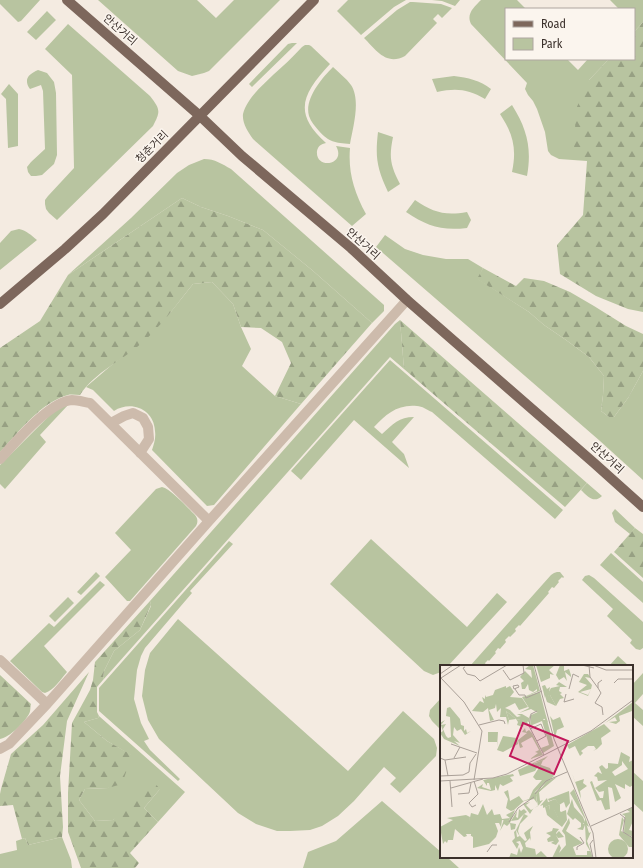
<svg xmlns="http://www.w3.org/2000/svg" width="643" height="868" font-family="'Fira Sans Condensed','Noto Sans KR',sans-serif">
  <defs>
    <pattern id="forest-firs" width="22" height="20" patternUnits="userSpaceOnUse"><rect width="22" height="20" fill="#b8c4a0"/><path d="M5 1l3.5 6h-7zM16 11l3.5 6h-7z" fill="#97a083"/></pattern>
  </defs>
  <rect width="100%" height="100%" fill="#f4ebe1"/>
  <path fill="#b8c4a0" d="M0 0H40L21 21 18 22 0 4Z
    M98 0H197L216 18 234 0H280L209 71 204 73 192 76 178 71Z
    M348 0H406L394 7 361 35 337 11Z
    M432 0H460L455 6 442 1Z
    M481 0H517L526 9H506V59H567L578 70 588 59H609L589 80 587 161 559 159 551 155 548 151 545 132 537 109 533 101 528 95 525 89 527 83 471 24C466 14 474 7 481 0Z
    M610 0H643V22L634 32V9H619Z
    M410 2H413L441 4 452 8 442 18 438 14 433 19 437 23 405 56C386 66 376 50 364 38L397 10Z
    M47 11 56 20 36 40 27 32Z
    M68 24 150 96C160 109 161 111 153 126L57 220 49 213 46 209 45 204V200L48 196 74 168 72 75 45 49Z
    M292 43H297L252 87 249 84 288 44Z
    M305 45H309L311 46 330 64C303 93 292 113 326 143 321 144 318 146 317 151 315 170 347 165 336 146L350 148C348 172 354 192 366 214L352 226 253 139C248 132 242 123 243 114 247 98 262 86 273 75 283 66 293 57 302 47Z
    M333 67C339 73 346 78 351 85 361 100 353 127 350 144 335 143 329 142 319 131 315 126 311 122 309 116 304 99 322 78 333 67Z
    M38 70 47 73 54 82 56 93 57 155 54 164 42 175 36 176H31L28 172 27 167 31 162 45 149 43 91 41 85 30 89C23 79 29 74 38 70Z
    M454 76C468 78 480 80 491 89L485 99C468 89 456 88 437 92L432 79Z
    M9 84 18 94V146L8 148 6 99 1 94Z
    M512 105C527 129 532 148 527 176L512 172C517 148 513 134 500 114Z
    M378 132 393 137C389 157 390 165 400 184L388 192C377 168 375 158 378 132Z
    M204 159C215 159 222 164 231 169L384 305V311L372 323 312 270 263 230 228 216 201 207 182 198 68 275 131 218 177 173 189 165Z
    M415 200C433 212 444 216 467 212L471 220 467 228C441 231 427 226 406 212Z
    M19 229C27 231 31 235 37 240L0 270V243L11 231Z
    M385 235 405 249 423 255 446 259H468L483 268 478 279 529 312 544 325 566 340 589 357 604 376 603 395 601 411 609 417H614L628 398 643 371V480L600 441 376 247Z
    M212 282 233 304 241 327 251 349 242 366 275 396 301 404 220 498 214 505 207 506 152 450C154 444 156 438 155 431 154 409 131 400 114 411L93 390 86 387 114 363 142 342 170 313 193 284Z
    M400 320 404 369 390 357 103 680 104 671 114 651 140 630 151 606 150 601 395 324Z
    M390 360 563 510 555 519 432 412C427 410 422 406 417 406 398 404 386 414 374 427L382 434C393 424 399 417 414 417L392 442 404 454 409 468 354 420 301 480 291 471Z
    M69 404 40 435 46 442 5 489 0 484V465L50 415 59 407Z
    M587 483 602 496C594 504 587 496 581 490Z
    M162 487C171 489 188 508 195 515 198 519 198 522 196 526L130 601H127L105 577 131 550 115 533 156 489Z
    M615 509 635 528 630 534 615 522 612 513Z
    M371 539 467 627 497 593 507 602 448 666H441V672L433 675 424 671 330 584Z
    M229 541 233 544 190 591 192 593 145 648 141 656 137 670 134 699 141 723 149 739 144 741 150 750 180 779 178 781 99 711V688Z
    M611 553 643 582V603L600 565Z
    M96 572 100 576 81 595 77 592Z
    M557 572H560L564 577 563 578 562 577 558 581 559 582 554 588 552 587 548 592 549 593 520 626 519 625 515 629 516 631 510 637 509 636 505 640 506 642 500 649 498 648 495 652 496 653 489 661 488 660 485 663 486 665 484 666H470L551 575 554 573Z
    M589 575 594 578 643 622V648L640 650 636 649 630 643 632 640 607 616 613 609 582 580 585 576Z
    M100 581 105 585 44 646 67 672C61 679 54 690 45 693L42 692 10 661 49 623 54 627Z
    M68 597 74 603 55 622 49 616Z
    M178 619 348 771 403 711 434 739 437 748 436 756 400 793 390 784 396 778 384 767 354 801 338 816 322 826 310 830 290 831H277L256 824 238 813 159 739 148 720 142 696 145 670 150 653Z
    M618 656 629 666H609Z
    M643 673V694L635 703 643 710V726L632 716V685Z
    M441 698V730L432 721 429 716 430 710Z
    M99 716 185 792 158 822 144 808 160 789 113 820 95 821 79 800 85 789 108 788 131 755 107 741 84 722 98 718Z
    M632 771 643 781V812L632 802Z
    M382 801 441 852V857H447L459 868H303L308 852 336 841Z
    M62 837 71 860 72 868H0V854L17 850 16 841 25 838 28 845Z"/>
  <path fill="url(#forest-firs)" d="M643 22V312L628 309 596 296 560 274 557 245 583 215 587 161 574 149 576 109 589 80 609 59H634V32Z
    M182 198 201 207 228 216 263 230 312 270 372 323 301 404 275 396 291 363 282 342 261 328 241 327 233 304 212 282 193 284C177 304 162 325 143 342 123 360 95 372 80 395 76 395 71 394 68 395 41 402 19 432 0 452V348L40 321 68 275Z
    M483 268 516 286 524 278 544 281 570 292 594 306 626 326 643 334V371L628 398 614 417H609L601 411 603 395 604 376 589 357 566 340 544 325 529 312 477 279Z
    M400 320 587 483 565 507 404 369Z
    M635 528 643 534V578L614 552Z
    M150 601 151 605 140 630 114 651 104 671 103 680 97 687V712L99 716 98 718 84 722 107 741 132 755 122 784 108 788 85 789 79 800 95 821 113 820 152 780 160 789 144 808 158 822 130 853 139 863 135 868H81L68 832V793L72 723 90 690 93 680 95 662Z
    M89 672 67 721 60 776 63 827 62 837 28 845 25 838 22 839 13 805 0 806V794L1 789 11 754 43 725Z
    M0 675 31 704C30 707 31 711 29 714 24 723 10 737 0 739Z"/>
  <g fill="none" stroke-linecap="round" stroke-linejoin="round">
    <path stroke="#cdbbac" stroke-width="10" d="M111 423 124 416 133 413 143 418 148 427 149 439 140 453
      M0 459C15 443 50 401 72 400 78 400 84 402 90 403L209 521
      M0 660 47 704
      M0 749 9 744 47 704 209 521 407 300"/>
    <path stroke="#7d675c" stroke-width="10" d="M67 0 200 116 242 156 351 248 407 300 594 463 643 507
      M0 304 65 249 103 214 314 0"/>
  </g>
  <g text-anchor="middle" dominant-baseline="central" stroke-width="3" stroke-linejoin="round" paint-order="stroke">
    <g font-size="11" fill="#3b302b" stroke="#fbf5ee">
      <text transform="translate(120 30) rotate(41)">안산거리</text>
      <text transform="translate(152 147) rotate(-45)">청춘거리</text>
      <text transform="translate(363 244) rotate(42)">안산거리</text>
      <text transform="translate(607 458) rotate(42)">안산거리</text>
    </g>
  </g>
  <g transform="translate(440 665)">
    <rect width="193" height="193" fill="#f4ebe1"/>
    <path d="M105 20 107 24 110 22 108 32 109 28 116 41 107 37 105 31V33L102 21ZM100 27 105 47 108 58 100 49 91 44 79 48 89 43 82 32ZM66 46 76 54 87 56 88 60 84 58 83 62 77 60 78 57 76 54 69 55ZM110 51 113 55 120 52 124 62 117 65 115 73ZM164 59 171 66 161 73 162 79 157 84 153 86 156 84 154 81H148L141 86 143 88 140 91 135 81 129 84 127 80ZM85 63 86 67 89 65 92 68 103 90 90 94 98 88 95 87 99 85 92 72 81 78 83 82 80 83 78 75 87 68 82 67ZM48 67H58L57 82V77H48ZM63 71 77 73 78 79 63 87 57 85ZM108 91 104 95 94 98 97 103 95 106 80 111 78 105ZM132 108 135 117 144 114 143 118 147 121 140 126 141 134ZM117 112 99 127 100 136 103 135 99 140 93 144 90 149 83 139 90 137 86 140 91 145 98 141 96 130 107 116ZM134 124 149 162 143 158V152L145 157V154L130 128ZM107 133 108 137 115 134 120 140V152L118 153 114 145H109L110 140 103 143V140L100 141ZM79 144 81 146 84 144 87 147 84 149 88 151 80 159 78 166 80 172 76 165 84 149 78 155 71 156 77 146 76 152 78 153ZM75 145 70 158 76 159 75 164 71 165 70 158 67 161 64 159 60 166 64 154 69 156 70 153 66 150ZM168 184a10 10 0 1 1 20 0a10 10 0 1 1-20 0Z" fill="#b8c4a0"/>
    <path d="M90 0H93L100 26 86 31 97 26V24L93 27 89 25 88 19 85 24H82L81 18 84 16 80 12 85 6 92 13 91 5 85 4ZM96 0H115L109 5 114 10 110 9V13L101 17ZM120 0 124 1V6L129 4 131 10V12L125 7 127 16 124 12 119 15 116 10ZM144 9H148L151 13 145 12 152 20 151 24 140 27 148 30 151 24 148 31 138 27 147 20 139 17ZM119 17 127 22H120L119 26 122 28 120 29 124 33 120 34 116 41 110 30H107L111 23 120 21 116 20ZM66 21V23L70 21 74 27 70 32 82 33 88 42 79 45 75 38 65 43 70 45 77 52 81 51 77 49H82L89 53 91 47 89 57 76 54 66 46 69 55 68 60 66 52H60L61 43 57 47 56 39 55 43 49 45 54 55 50 56 48 43 43 47 32 46 40 36 44 38 42 32 45 34V30L46 32 53 30 55 25ZM193 37 192 46 179 51 180 56 176 59 169 57 177 56 175 52 165 58ZM10 42 20 54 21 60 24 61V66L26 64 27 68 31 66 25 70 21 64 17 66 14 62 13 70 20 78 14 76 20 81 4 74 0 68 3 66 0 58 5 55 1 60 6 59 3 64 6 71 8 73 11 72 10 52 6 51 7 43ZM98 47 106 51 103 55H107L114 81 103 88 101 83 109 80 102 56 90 61 91 50ZM181 87 190 92 189 97 193 95V120L190 122 185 119V124L175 119 181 133 175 137 172 123 168 122 170 144 165 145 161 135 157 136 150 117 152 116 155 124 160 133H163L164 126 159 127 155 123 167 115 158 116 157 112 154 111 158 107 162 109 159 102 162 100 166 104 168 103V98L178 99ZM182 96 188 104 175 111 172 107 182 100ZM103 95 101 100 110 103 114 111 96 126 94 128 107 119 96 130 97 138 94 134 84 136 74 145 68 147 71 146 66 143 68 134 64 127 68 125 70 136 79 131 83 136 89 134 93 125 102 115H96L93 112 100 101 97 103 93 99ZM73 109 74 111 70 112 73 116 63 121 60 119 58 126 55 120V125L51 126 37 123 43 119 42 122 51 125 49 118H47V121L43 115ZM129 126 130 138 126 143 124 137 119 140 115 134 109 136 108 134ZM132 134 134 142 143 152V159L146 158 149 168 151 167 147 176 153 193H112L119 179 121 183 119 188 126 180 125 170 122 166 129 153 130 158 126 166 143 178 133 182 136 190H147V186H150L146 179 145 160 143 165 137 164 141 162V158L135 153 133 155 127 149ZM43 139 47 150 52 144 54 150 60 149 62 154 70 153 69 156 62 155 61 162 59 158H55L58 166 56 172 49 179 33 183V172L28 169 31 171V169H26L27 171 24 172 15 164 13 175H8L7 178 5 176 3 179 0 162 13 155 7 153 26 150 30 152 29 157 31 148 38 150ZM110 140 109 145 114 144 118 152 119 145 121 147 126 145 127 155 122 162 107 150 105 142ZM193 142V156L189 165 193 166V172L184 168 185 151 182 149 190 147 187 145ZM182 152 184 155 181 166 193 173V182H189L179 170ZM93 161 90 167 91 176 90 173 85 178 86 182 95 184 96 190 101 186 107 192 69 193 71 188 77 190 79 182 81 188 83 183 80 176 76 177 79 179 77 184 72 176 75 173 74 167 76 165 77 172 80 171 85 176 87 175 84 168ZM113 163 119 164 116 168V169L119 166 124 172 118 173 116 170 119 176 116 180 111 178 114 176 108 177 107 174 111 171 106 168 112 166Z" fill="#b8c4a0" fill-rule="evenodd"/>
    <path fill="none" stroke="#aaa098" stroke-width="1" d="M94 0 114 74 153 168 156 193M142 0 154 3M149 0 150 12 158 23V18L162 15M153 0 166 5H193M25 2 23 3 27 9 35 11 40 16 67 0M63 5 70 15 84 8 83 0M0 9 13 0M0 12 24 37 42 66 34 115M1 13 21 0M174 18 178 14H193M78 20 79 22 74 24 73 21ZM158 23 161 28 155 38 162 42 163 50M75 24 79 30H85L86 33 102 26M129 24 133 9 139 12M126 29 124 37 134 34M97 46 91 49 89 61 104 90M39 60 59 55 64 56 65 59M90 64 101 59 106 71 97 76M11 79 37 88M0 93 5 95 8 111M14 93 20 82M5 95 26 92M0 111 23 110 29 107 30 98 36 89M0 116 53 113 67 109 151 66 193 35M10 116 12 142M34 116 38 129 29 138 32 142 36 140M11 123 43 114M18 129 29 128 31 118M95 129 106 116 127 107M180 149 185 153 183 167 193 173M69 157 78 143 94 132M151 161 193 142M153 175 150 179 153 193M137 185V182L144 178 140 172M47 187 52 180H57"/>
    <path fill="#c2185b" fill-opacity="0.15" stroke="#c2185b" stroke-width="2" d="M83 58 128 76 114 109 70 91Z"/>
    <rect width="193" height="193" fill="none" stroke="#3b302b" stroke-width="2"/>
  </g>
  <rect x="505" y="8" width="130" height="52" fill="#fbf5ee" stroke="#aea6a0"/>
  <rect x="513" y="21" width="20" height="6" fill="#7d675c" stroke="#aea6a0"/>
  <text x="541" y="28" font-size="12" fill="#3b302b">Road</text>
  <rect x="513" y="38" width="20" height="12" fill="#b8c4a0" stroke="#aea6a0"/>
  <text x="541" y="48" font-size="12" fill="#3b302b">Park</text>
</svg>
